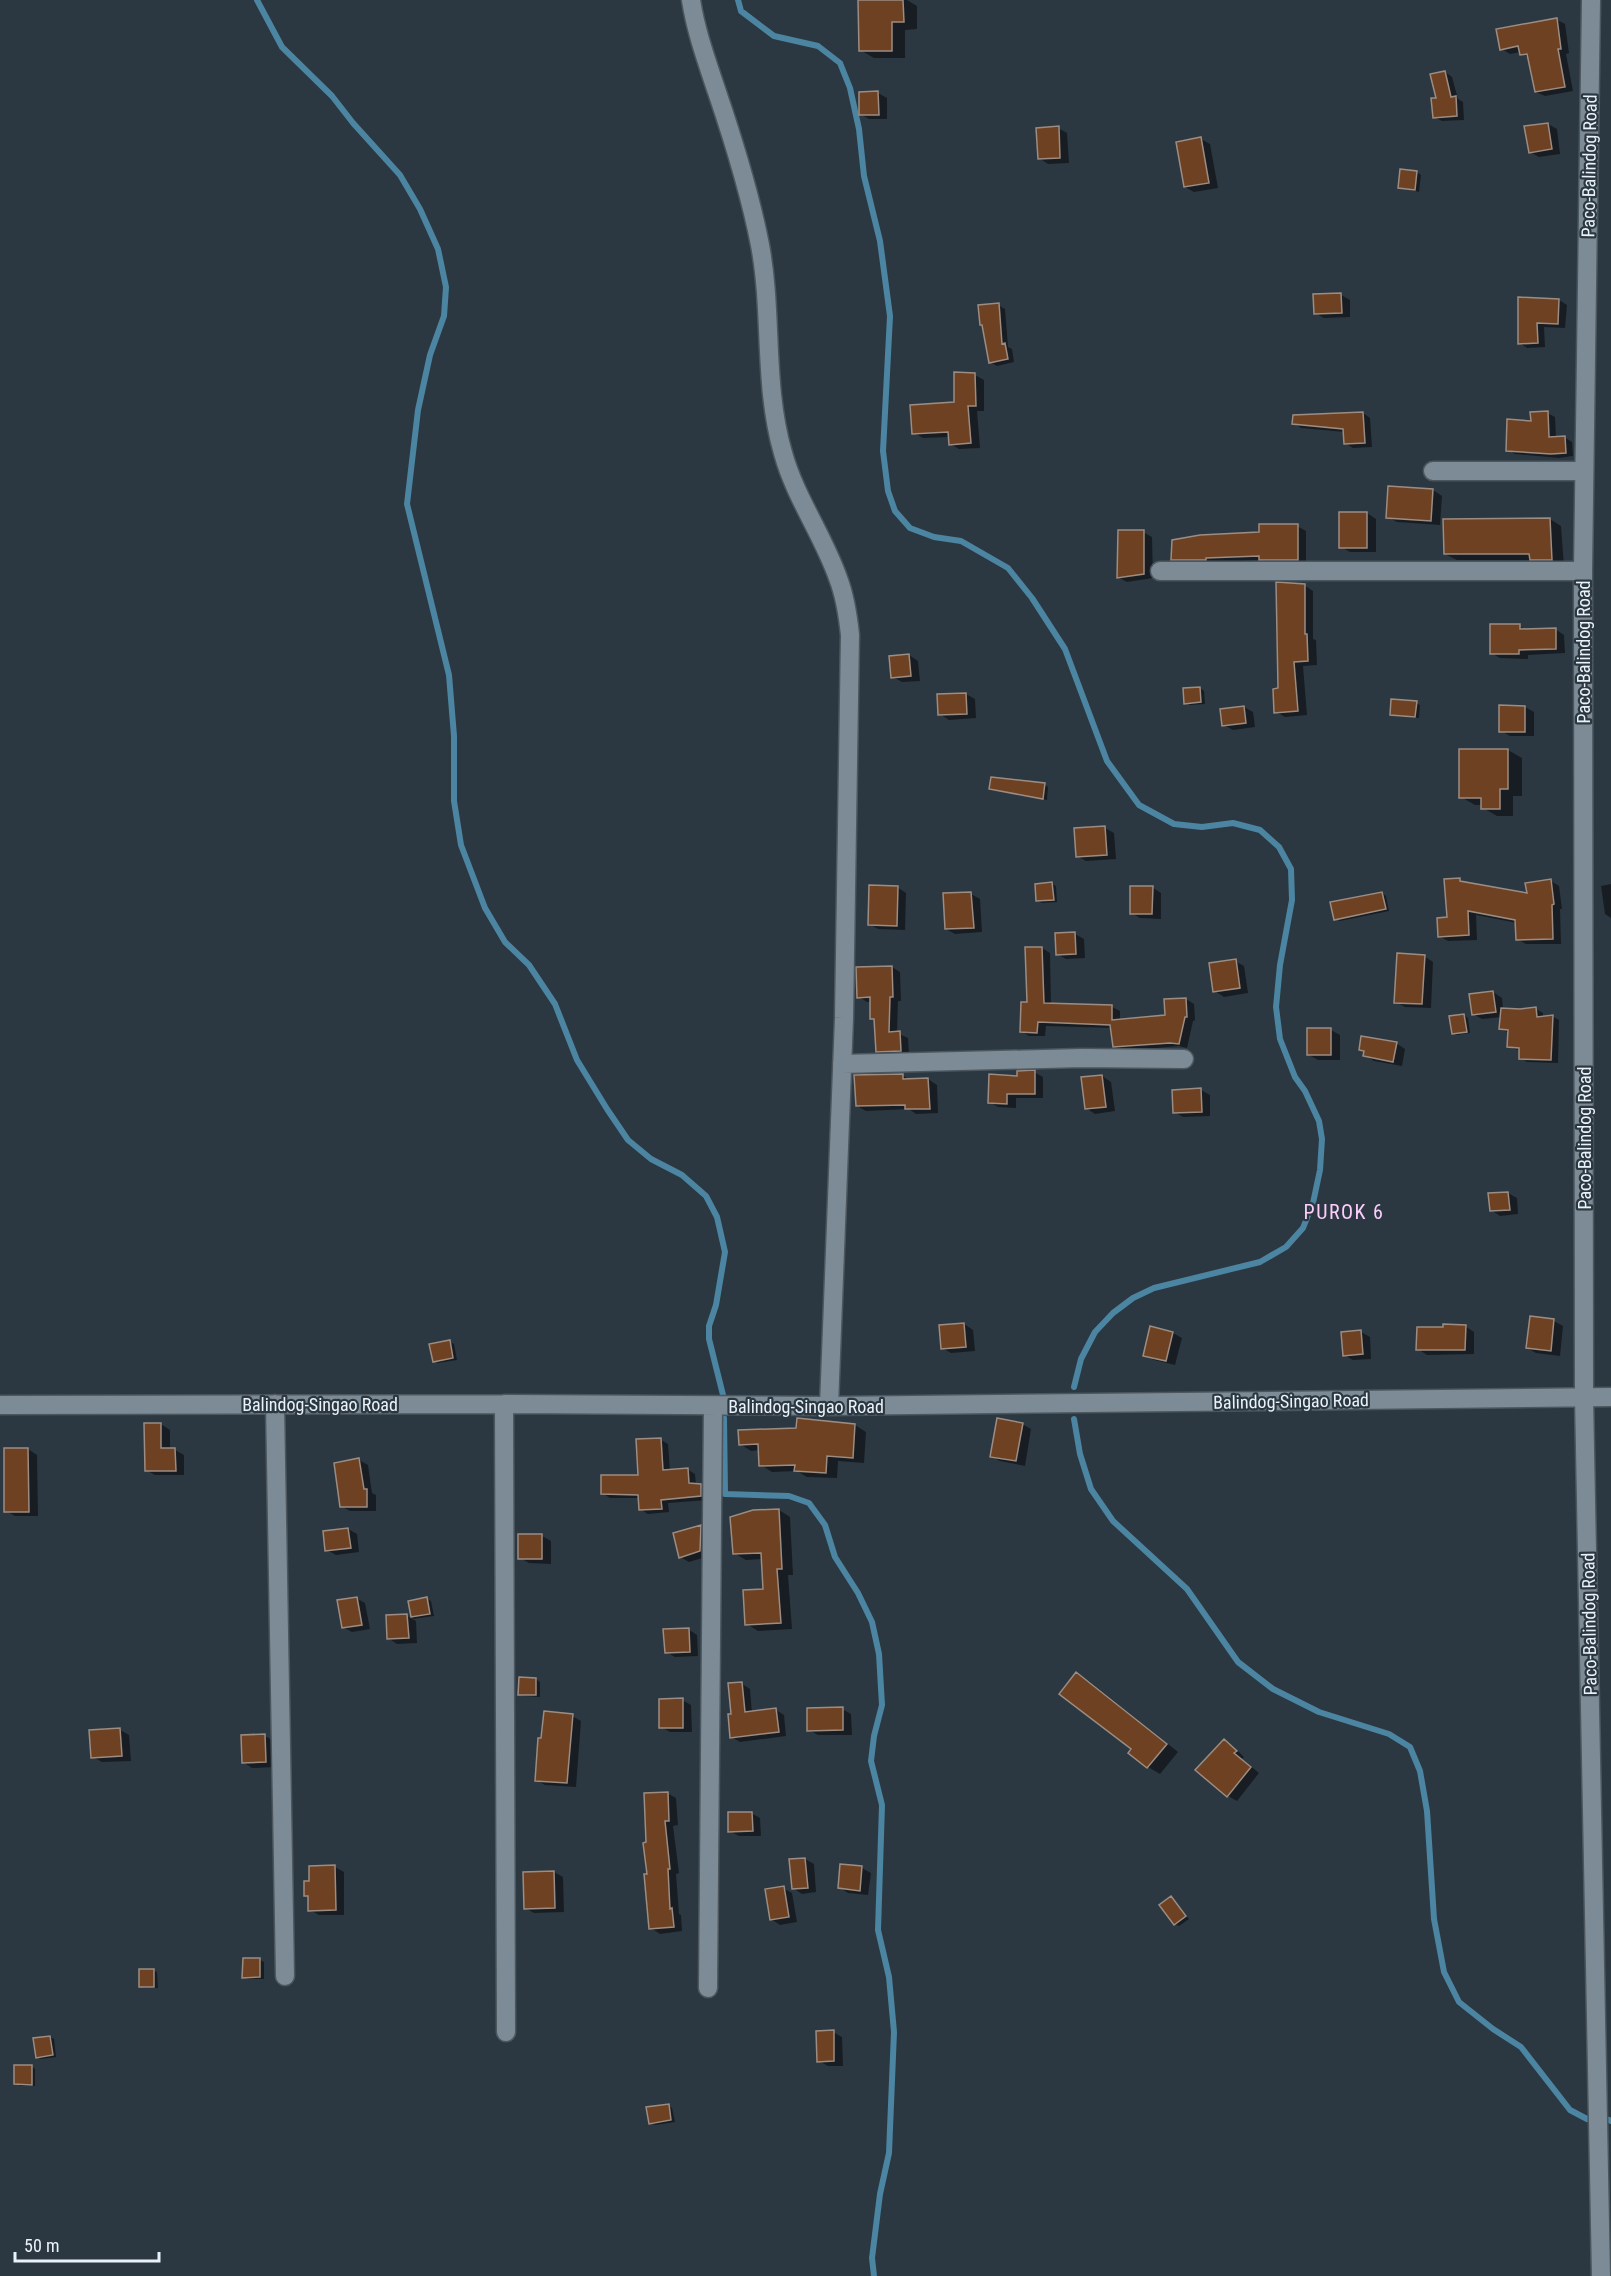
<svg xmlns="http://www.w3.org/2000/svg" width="1611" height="2276" font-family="'Roboto Condensed',sans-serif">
  <rect width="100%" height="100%" fill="#2b3841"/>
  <path fill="#0007" d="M860 0H907L917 6V29L905 30V58H874L860 50Z
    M1557 20 1565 24 1569 53 1566 54 1573 91 1545 96 1536 92 1530 59 1521 52 1510 54 1502 49Z
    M1445 72 1452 77 1458 99 1463 102 1464 120 1442 121 1434 117Z
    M878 93 887 98V119H869L860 114Z
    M1548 124 1557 129 1560 154 1539 157 1530 152Z
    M1058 128 1067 133 1069 163 1048 164 1039 158Z
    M1201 139 1210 144 1218 188 1194 192 1185 187Z
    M1417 172 1421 175 1419 192 1399 187Z
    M1341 295 1350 300V317L1324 318 1315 313Z
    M1520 298 1559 300 1567 305 1565 328 1544 327 1545 347 1527 348 1520 343Z
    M998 305 1005 309 1008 347 1012 349 1014 362 997 366 990 362Z
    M975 375 984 380V411H977L980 448 959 449 950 444 949 437 923 438 914 433 956 404Z
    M1363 413 1370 418 1372 447 1353 448 1345 443V432L1301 428 1294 423Z
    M1547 413 1555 417 1556 438 1564 437 1572 442 1573 456 1559 458 1515 454 1508 450 1533 423Z
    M1433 490 1442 496 1440 525 1397 522 1388 517Z
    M1367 513 1376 519V552H1350L1341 547Z
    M1550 519 1561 526 1564 566H1543L1533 560H1457L1445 554Z
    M1297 526 1306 531V564H1269L1263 560 1182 564 1173 559 1260 534Z
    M1143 532 1152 537 1153 578 1127 582 1118 577Z
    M1304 585 1313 591V639L1316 640 1317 665 1303 666 1307 715 1285 717 1276 712Z
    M1519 626 1527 630 1555 629 1564 635 1565 653 1528 655V659L1500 658 1491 653Z
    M909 655 918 661 920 681 902 682 893 677Z
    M1200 688 1204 691 1205 704 1190 705 1186 703Z
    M966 694 975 699 976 718 949 720 940 714Z
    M1416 703 1420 705 1419 718 1396 716 1392 714Z
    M1244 707 1253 712 1255 727 1233 730 1224 725Z
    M1525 707 1534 712V736H1510L1501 731Z
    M1508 750 1522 758V796H1513V816H1497L1483 808V805H1475L1461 797Z
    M1045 785 1048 787 1047 800 991 788Z
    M1105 828 1114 833 1116 859 1086 861 1077 856Z
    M1460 880 1465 883 1529 895 1551 881 1559 886 1562 909H1560L1561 944H1526L1517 939V923L1476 915 1477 940 1448 941 1439 936 1448 919Z
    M1052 884 1056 886 1057 902 1042 903 1038 901Z
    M1611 884V918L1605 914 1601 886Z
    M897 887 906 893 905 930 878 929 869 924Z
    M1152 887 1161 893V919L1140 918 1131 913Z
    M1382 893 1386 896 1389 911 1340 921 1336 919Z
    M971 894 980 899 982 932 955 934 946 929Z
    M1075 934 1084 939 1085 958 1066 959 1057 954Z
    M1042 948 1050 953 1051 1005 1112 1007 1120 1011V1021L1167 1016 1186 999 1194 1004 1195 1020 1193 1021 1187 1048 1179 1046 1122 1051 1114 1046 1112 1028 1046 1026 1045 1036H1029L1021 1031Z
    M1424 956 1433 962 1431 1008 1405 1007 1396 1002Z
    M1235 961 1244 966 1248 993 1224 997 1215 991Z
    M892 967 900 972 901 1001H898L897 1033 908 1038 909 1055 885 1056 877 1051 875 1020 872 1018V1002H867L859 997Z
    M1493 992 1502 998 1503 1009 1520 1011 1536 1009 1543 1013V1017L1552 1016 1559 1020 1558 1063 1527 1062 1521 1058V1051L1509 1047V1033L1501 1029 1502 1017 1482 1019 1473 1014Z
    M1464 1015 1468 1018 1470 1033 1457 1035 1453 1033Z
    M1331 1030 1340 1035V1060H1318L1309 1055Z
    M1396 1043 1405 1049 1402 1066 1374 1061 1365 1055 1366 1052 1360 1049Z
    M1034 1072 1043 1077V1098H1016V1108L998 1107 989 1102 1018 1077Z
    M902 1075 910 1080 928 1079 937 1085 938 1113 916 1114 909 1109 866 1111 857 1106Z
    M1102 1076 1111 1082 1115 1111 1095 1114 1086 1108Z
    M1201 1090 1210 1095V1116L1183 1117 1174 1112Z
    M1508 1193 1517 1198 1518 1214 1500 1216 1491 1210Z
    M1554 1321 1563 1326 1560 1356 1536 1353 1527 1348Z
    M964 1324 973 1330 975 1351 951 1353 942 1348Z
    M1465 1326 1474 1332V1354L1427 1355 1418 1349Z
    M1361 1332 1370 1337 1371 1359 1353 1360 1344 1355Z
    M1173 1333 1182 1338 1175 1365 1154 1360 1145 1355Z
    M450 1342 454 1344 457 1360 438 1363 434 1361Z
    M161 1424 170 1430V1450H175L184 1455V1475H155L146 1470Z
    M1022 1424 1031 1429 1025 1466 1000 1461 991 1456Z
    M855 1425 866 1432 864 1463 838 1461 837 1478 807 1477 797 1471 772 1472 761 1465 760 1450 751 1451 740 1444Z
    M661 1440 668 1444 670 1471 687 1469 695 1474 696 1485 708 1490V1500L668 1503 669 1512 648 1514 640 1509V1498H610L602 1493 639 1477Z
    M28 1449 37 1455 38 1516H15L6 1511Z
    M359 1460 368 1465 372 1493 376 1495V1511H350L341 1506Z
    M779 1510 790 1517 793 1575H788L792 1629 758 1631 747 1624 765 1590 763 1559 746 1560 734 1553Z
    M701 1527 709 1532V1556L689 1562 680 1557Z
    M348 1529 357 1534 359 1552 336 1555 327 1550Z
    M542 1536 551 1541V1564L529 1563 520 1558Z
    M356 1598 365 1603 370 1629 352 1632 343 1627Z
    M427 1599 431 1601 434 1616 413 1619 410 1602Z
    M407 1616 416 1621 417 1643 397 1644 388 1638Z
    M688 1629 697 1635 698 1656 675 1657 666 1652Z
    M1076 1674 1089 1681 1178 1752 1160 1774 1148 1767Z
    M520 1679H536L540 1682V1697L524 1696 520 1694Z
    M742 1684 750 1689 752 1713 776 1710 784 1715 786 1736 740 1742 732 1737V1715Z
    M682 1700 691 1705 692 1732H670L661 1727Z
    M842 1709 851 1714 852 1735H818L809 1730Z
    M572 1716 581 1721 576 1787 545 1785 536 1780 542 1739Z
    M120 1730 129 1735 131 1761 102 1762 93 1757Z
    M265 1736 274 1741 275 1767 252 1768 243 1762Z
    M1224 1741 1233 1746 1244 1757 1242 1759 1259 1773 1237 1801 1228 1796Z
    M667 1793 676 1798 678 1825 673 1826 679 1873 676 1874 679 1914 681 1915 682 1931 660 1934 651 1928 648 1844Z
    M751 1813 760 1818 761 1836H739L730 1831Z
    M805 1859 814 1864 816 1892 802 1894 793 1888Z
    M335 1867 344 1872V1915H319L310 1910V1898L306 1895 310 1883Z
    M862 1868 871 1873 868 1895 848 1893 839 1887Z
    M554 1872 563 1877 564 1912 534 1913 525 1908Z
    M783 1888 792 1893 797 1922 780 1925 771 1919Z
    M1171 1898 1189 1919 1179 1926 1175 1924Z
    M260 1960 264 1962V1979H248L244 1977Z
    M153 1970 157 1972 158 1988H145L141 1986Z
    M833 2032 842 2037 843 2066H828L819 2061Z
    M50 2037 54 2039 56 2057 41 2059 37 2057 35 2039Z
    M31 2066 35 2069V2086H20L16 2083Z
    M668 2105 672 2108 675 2122 655 2125 651 2123Z"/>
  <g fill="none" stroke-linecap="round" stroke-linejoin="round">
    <path stroke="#4b85a2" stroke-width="6" d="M257 0 282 47 332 96 353 123 400 175 420 209 438 249 446 287 444 316 430 355 418 410 407 504 449 675 454 736V801L461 845 485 908 505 942 529 965 555 1004 577 1060 607 1109 628 1140 651 1159 682 1175 706 1196 717 1217 725 1252 716 1305 709 1326V1339L723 1395
      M738 0 741 11 774 36 818 46 840 63 850 88 859 129 864 176 880 241 890 316 883 451 888 491 895 511 910 528 934 537 961 541 1008 568 1032 598 1065 649 1107 761 1139 805 1174 824 1202 827 1233 823 1260 830 1279 847 1291 869 1292 900 1280 965 1276 1007 1280 1039 1295 1077 1305 1091 1319 1121 1322 1139 1320 1170 1313 1203 1303 1228 1286 1247 1260 1262 1154 1288 1133 1298 1113 1313 1095 1332 1081 1359 1074 1387
      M724 1418 725 1494 789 1496 809 1503 825 1525 835 1557 858 1593 872 1622 879 1654 882 1705 874 1736 871 1761 882 1805 878 1930 889 1977 894 2032 889 2153 880 2194 872 2258 874 2276
      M1074 1419 1080 1454 1091 1489 1113 1521 1187 1589 1238 1662 1273 1689 1319 1712 1389 1734 1410 1747 1420 1771 1427 1811 1434 1919 1444 1972 1459 2002 1493 2029 1521 2047 1570 2110 1587 2119
      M1609 2120 1611 2121"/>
  </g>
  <path fill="#6d4122" stroke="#9c8c82" stroke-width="1.5" d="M858 0H903L904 22H892V51H859Z
    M1557 18 1561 49H1558L1565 87 1535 92 1527 54 1520 55 1518 46 1500 50 1496 29Z
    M1445 71 1451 97 1456 96 1457 116 1433 118 1431 98H1436L1430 74Z
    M878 91 879 115H859V92Z
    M1548 123 1552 149 1529 153 1524 126Z
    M1059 126 1060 158 1038 159 1036 128Z
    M1201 137 1209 183 1184 187 1176 142Z
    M1400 169 1417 171 1415 190 1398 188Z
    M1341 293 1342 313 1314 314 1313 294Z
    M1518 297 1559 299 1558 324 1537 323 1538 343 1518 344Z
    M999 303 1002 344 1005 343 1008 359 989 363 982 325H980L978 305Z
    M954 372 975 373 976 406H968L971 443 949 445 948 432 912 434 910 405 954 402Z
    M1548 411 1549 437 1565 436 1566 453 1551 454 1506 451 1507 419 1531 421 1530 412Z
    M1363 412 1365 443 1344 444 1343 429 1292 424 1293 415Z
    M1388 486 1433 489 1431 521 1386 518Z
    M1339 512H1367V548H1339Z
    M1550 518 1552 560H1530L1529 554H1444L1443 519Z
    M1259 524H1298V560H1259V556L1206 558V560H1171L1172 540 1200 535 1259 532Z
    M1118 530H1144V574L1117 578Z
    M1276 582 1305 584V634H1307L1308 661 1294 662 1298 711 1274 713 1273 689 1278 688Z
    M1490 624H1520V629L1556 628V649L1519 650V654H1490Z
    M909 654 911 676 891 678 889 656Z
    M1200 687 1201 702 1184 704 1183 688Z
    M966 693 967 714 938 715 937 694Z
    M1391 699 1417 701 1415 717 1390 715Z
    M1499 705 1525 706V732H1499Z
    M1244 706 1246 723 1222 726 1220 709Z
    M1459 749H1508V789H1500V809H1481V798H1459Z
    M991 777 1045 783 1043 799 989 789Z
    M1105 826 1107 855 1076 857 1074 828Z
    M1460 878V881L1527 893 1525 883 1551 879 1554 904 1552 905 1553 939 1516 940 1515 920 1468 911 1469 935 1438 937 1437 918 1447 917 1444 879Z
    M1052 882 1054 900 1036 901 1035 884Z
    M869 885 898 886 897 926 868 925Z
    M1130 886H1153L1152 914H1130Z
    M971 892 974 928 945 929 943 893Z
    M1382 892 1386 909 1334 920 1330 902Z
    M1075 932 1076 954 1056 955 1055 933Z
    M1025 947H1042L1044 1003 1112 1005V1020L1165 1015 1164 999 1186 998 1187 1017H1185L1179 1044 1170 1043 1113 1047 1110 1025 1038 1022 1037 1033 1020 1032 1021 1002H1027Z
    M1397 953 1425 955 1422 1004 1394 1003Z
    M1236 959 1240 988 1213 992 1209 963Z
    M892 966 893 997H890L889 1032 900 1031 901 1051 876 1052 874 1019H870V997L857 998 856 967Z
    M1493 991 1496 1012 1472 1015 1469 994Z
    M1536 1007 1537 1017 1553 1015 1551 1060 1519 1059V1048L1507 1047 1508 1030 1499 1029 1501 1008 1520 1009Z
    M1464 1014 1467 1032 1452 1034 1449 1016Z
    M1307 1028H1331V1055H1307Z
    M1361 1036 1397 1042 1393 1062 1363 1056 1364 1051 1359 1050Z
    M1035 1070V1094H1007V1104L988 1103 989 1074 1017 1076V1071Z
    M903 1074V1079L928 1078 930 1109H905V1105L856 1106 854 1075Z
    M1102 1075 1106 1107 1085 1109 1081 1077Z
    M1201 1088 1202 1112 1173 1113 1172 1090Z
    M1508 1192 1510 1210 1490 1211 1488 1193Z
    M1530 1316 1554 1319 1551 1351 1526 1348Z
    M964 1323 966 1347 941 1349 939 1325Z
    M1443 1324 1466 1325 1465 1350H1416L1417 1327H1443Z
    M1150 1326 1173 1332 1166 1361 1143 1356Z
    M1361 1330 1363 1354 1343 1356 1341 1332Z
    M450 1340 453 1358 433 1362 429 1344Z
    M797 1418 855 1424 853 1458 827 1456 826 1473 794 1471 795 1465 759 1466 758 1444 739 1445 738 1430 796 1428Z
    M997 1418 1023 1423 1016 1461 990 1457Z
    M144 1423H161V1448H175L176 1471H145Z
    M661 1438 663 1470 688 1468 689 1483 701 1484V1496L661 1500 662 1509 639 1510 638 1495 601 1494V1475H638L636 1439Z
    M4 1448H28L29 1512H4Z
    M359 1458 364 1489H367V1507H340L334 1463Z
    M779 1509 782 1569H777L781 1623 745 1625 743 1590 763 1589 761 1553 733 1554 730 1517 753 1510Z
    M701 1525 700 1551 679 1558 673 1533Z
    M348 1528 351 1548 325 1551 323 1531Z
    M518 1534H542V1559H518Z
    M357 1597 362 1625 342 1628 337 1600Z
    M427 1597 430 1614 411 1617 408 1601Z
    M407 1614 409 1638 387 1639 386 1615Z
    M689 1628 690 1652 665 1653 663 1629Z
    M1076 1672 1167 1744 1147 1768 1128 1753 1131 1749 1059 1694Z
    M519 1677 536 1678V1695H518Z
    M742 1682 745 1712 776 1708 779 1732 730 1738 728 1714H731L728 1683Z
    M683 1698V1728H659V1699Z
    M843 1707V1730L807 1731V1708Z
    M544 1711 573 1714 567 1783 535 1781 538 1738H541Z
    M120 1728 122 1756 91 1758 89 1730Z
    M265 1734 266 1762 242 1763 241 1735Z
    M1224 1739 1237 1751 1234 1753 1251 1767 1227 1797 1195 1770Z
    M668 1792 669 1821H665L670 1869H668L670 1909 672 1908 674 1927 649 1929 644 1874H647L643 1843 646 1842 644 1793Z
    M728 1812H752L753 1831 728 1832Z
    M805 1858 808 1888 792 1889 789 1859Z
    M840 1864 862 1866 860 1891 838 1888Z
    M335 1865 336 1910 308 1911V1896H304V1881H309V1866Z
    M554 1871 555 1908 524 1909 523 1872Z
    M784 1886 789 1917 770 1920 765 1889Z
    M1171 1896 1186 1916 1174 1925 1159 1905Z
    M243 1958H260V1977L242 1978Z
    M139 1969H154V1987H139Z
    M834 2030V2061L817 2062 816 2031Z
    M50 2036 53 2055 36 2058 33 2038Z
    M14 2065H32V2085L14 2084Z
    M669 2104 671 2120 649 2124 646 2107Z"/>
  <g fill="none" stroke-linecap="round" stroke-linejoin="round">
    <defs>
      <path id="minor" d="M691 0C696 32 707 62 717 92 734 142 750 194 760 245 773 314 763 385 783 453 795 497 823 535 838 578 845 596 848 616 850 635L844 1018 829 1406
        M1591 0 1583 571 1584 1397 1601 2276
        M1433 471H1584
        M1160 571H1583
        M842 1064 1081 1058 1184 1059
        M275 1404 285 1976
        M504 1404 506 2032
        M0 1405 504 1404 829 1406 1611 1397
        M708 1988 713 1406"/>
    </defs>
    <use href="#minor" stroke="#4b565e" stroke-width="21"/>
    <use href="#minor" stroke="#7c8b96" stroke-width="18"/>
  </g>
  <g text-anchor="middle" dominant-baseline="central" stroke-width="4.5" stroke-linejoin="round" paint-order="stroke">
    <g font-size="18" fill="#eaf2f9" stroke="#2b3841">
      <text transform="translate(1589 166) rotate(-89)">Paco-Balindog Road</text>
      <text transform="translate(1583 652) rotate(-90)">Paco-Balindog Road</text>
      <text transform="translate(1584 1138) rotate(-90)">Paco-Balindog Road</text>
      <text transform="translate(1291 1401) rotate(-1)">Balindog-Singao Road</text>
      <text x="320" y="1404">Balindog-Singao Road</text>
      <text x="806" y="1406">Balindog-Singao Road</text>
      <text transform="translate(1589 1624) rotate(-91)">Paco-Balindog Road</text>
    </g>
    <g font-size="20" letter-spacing="1.5" fill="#fdcdfc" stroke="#2b3841">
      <text x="1344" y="1212">PUROK 6</text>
    </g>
  </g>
  <path d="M15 2252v9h144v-9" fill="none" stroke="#eaf2f9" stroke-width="3"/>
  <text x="24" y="2252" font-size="18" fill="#eaf2f9" stroke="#2b3841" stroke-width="4.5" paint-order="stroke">50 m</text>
</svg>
